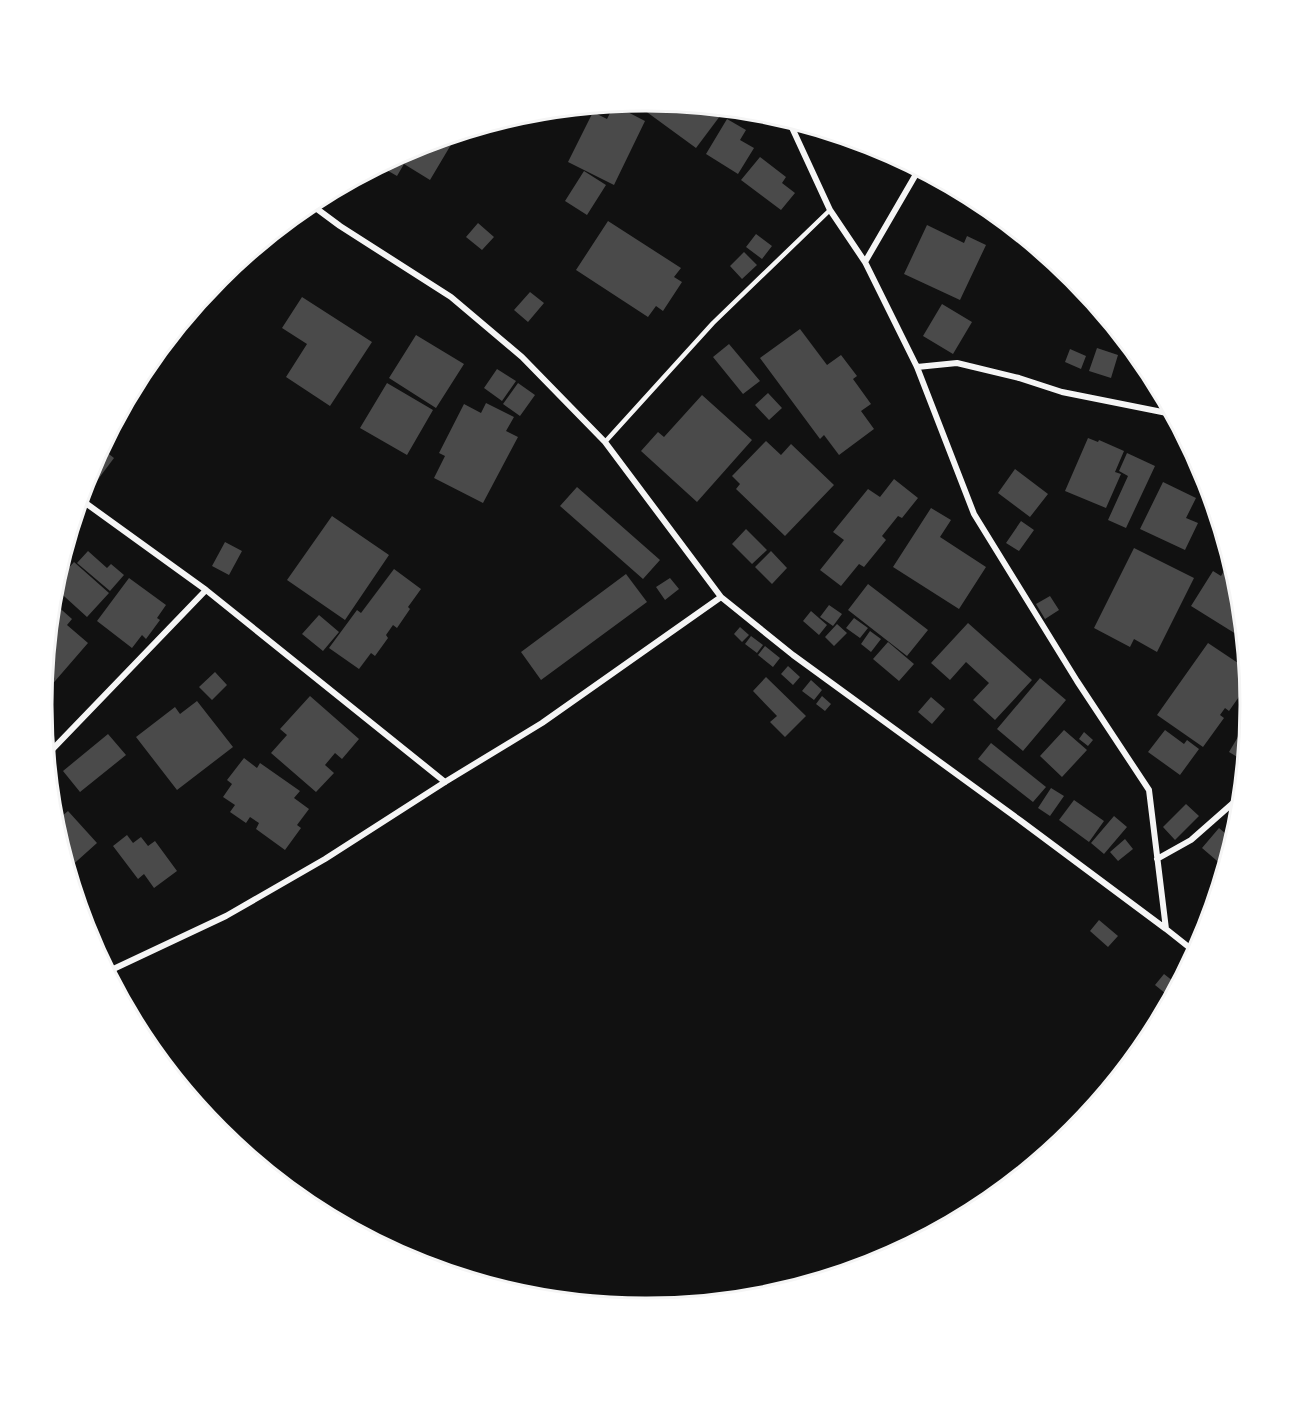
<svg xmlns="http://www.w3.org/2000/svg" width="1292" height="1409" font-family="Jost,sans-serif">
  <rect width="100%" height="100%" fill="#111"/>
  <path fill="#4a4a4a" d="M646 101 726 108 696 148 633 102Z
    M614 105 645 121 614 185 568 162 593 112 607 119Z
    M727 119 746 130 740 140 754 148 738 174 706 154Z
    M443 138 452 143 430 180 404 164 397 176 383 168 387 161 415 146Z
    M760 157 786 177 782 183 795 193 781 210 741 180Z
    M584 171 606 185 587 215 565 201Z
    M608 221 681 268 674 277 682 282 663 311 656 306 648 317 576 270Z
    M478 223 494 237 482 250 466 237Z
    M283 225 267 249 259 244Z
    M927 225 964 243 967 236 986 245 960 300 904 274Z
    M756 234 772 246 762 259 746 247Z
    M744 252 757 265 742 279 730 266Z
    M530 292 544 303 528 322 514 310Z
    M302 297 372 342 330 406 286 377 307 344 282 328Z
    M942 304 972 322 953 354 923 336Z
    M800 329 827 365 841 355 857 376 853 379 871 404 861 411 874 429 839 455 824 435 820 439 760 358Z
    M416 335 464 364 436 408 389 378Z
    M729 344 760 381 743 394 713 357Z
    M1097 348 1118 355 1111 378 1089 371Z
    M1070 349 1086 356 1081 369 1065 362Z
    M497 369 516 381 502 401 484 388Z
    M387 383 433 410 407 455 360 428Z
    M518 383 535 395 520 416 503 404Z
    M768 393 782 408 769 420 755 405Z
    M702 395 752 440 697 502 641 451 658 432 664 437Z
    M486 403 514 417 506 431 518 437 483 503 434 478 445 456 439 453 464 404 481 413Z
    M1088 438 1098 442 1099 440 1124 451 1115 472 1121 474 1106 508 1065 491Z
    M766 441 781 455 791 444 834 485 785 536 736 489 740 484 732 476Z
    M101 448 114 458 96 482 87 476Z
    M1127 453 1155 466 1126 528 1108 520 1128 476 1119 471Z
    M1015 469 1048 494 1030 517 998 493Z
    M894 479 918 498 902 518 898 516 882 536 886 540 864 567 859 564 841 586 820 570 844 540 833 532 868 489 880 497Z
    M1163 482 1196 498 1186 518 1198 523 1185 550 1140 529Z
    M577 487 660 560 643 579 560 506Z
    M931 508 951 520 940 537 986 567 959 609 893 567Z
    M332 516 389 555 345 620 287 580Z
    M1021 521 1034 530 1019 551 1006 543Z
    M746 529 767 550 752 564 732 544Z
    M225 542 242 551 229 575 212 566Z
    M1134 548 1194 578 1157 652 1134 639 1130 647 1094 628Z
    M88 551 107 568 111 564 124 575 110 591 77 563Z
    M771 551 787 568 772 584 755 567Z
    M1229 555 1234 573 1223 568Z
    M74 562 109 593 87 617 54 587 55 583Z
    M394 569 421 589 408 607 410 609 397 628 393 625 386 635 388 638 375 656 371 653 359 669 329 648 357 610 361 613Z
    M1213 571 1221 576 1224 571 1236 578 1238 587 1244 639 1191 606Z
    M626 574 647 602 541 680 521 652Z
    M129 578 166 605 157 618 160 620 146 639 142 635 132 648 97 621Z
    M670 578 679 589 665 600 656 587Z
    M868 584 928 630 907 656 848 610Z
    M1050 596 1059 610 1045 619 1036 604Z
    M54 603 72 619 67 625 88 643 49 688 44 684 52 605Z
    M829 605 842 614 833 626 820 617Z
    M811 611 827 625 819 635 803 621Z
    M319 615 339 632 323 651 302 634Z
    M854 618 868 628 860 638 846 628Z
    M968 623 1032 680 995 720 973 700 989 683 966 662 950 680 931 663Z
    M837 624 847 633 834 646 825 637Z
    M740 627 749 635 742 642 734 634Z
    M870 631 881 639 871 652 861 644Z
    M751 636 763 645 757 653 745 644Z
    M888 642 914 664 899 681 873 659Z
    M1208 643 1247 669 1248 684 1229 711 1225 708 1220 715 1224 718 1203 747 1157 715Z
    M765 646 780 658 773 667 758 655Z
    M788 666 800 677 793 685 781 674Z
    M215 672 227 685 212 700 199 687Z
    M766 677 806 716 785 737 770 722 777 716 753 691Z
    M1040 678 1066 700 1023 751 997 729Z
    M811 680 822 690 814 700 802 691Z
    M310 696 359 739 342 759 335 753 325 765 334 773 316 792 271 753 287 735 280 729Z
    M822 696 831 704 825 711 816 704Z
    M931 697 945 709 932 724 918 712Z
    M197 701 233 747 177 790 136 737 175 707 180 714Z
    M1248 720 1244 761 1229 752Z
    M1064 730 1087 750 1062 777 1040 756Z
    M1165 730 1184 744 1187 740 1199 749 1180 775 1148 752Z
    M1084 732 1093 740 1088 746 1079 739Z
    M108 734 126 755 80 792 63 771Z
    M991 743 1046 787 1033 802 978 759Z
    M244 758 257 768 260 763 300 791 294 798 309 809 297 825 301 828 285 850 256 829 259 823 250 817 246 823 230 812 235 805 223 797 232 784 227 780Z
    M1051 788 1064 796 1050 816 1038 808Z
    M1074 800 1104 821 1089 842 1059 820Z
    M1186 804 1199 816 1175 840 1163 827Z
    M68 811 97 843 68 869 54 823Z
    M1114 816 1127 827 1104 854 1091 843Z
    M1219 828 1233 840 1226 863 1223 866 1202 848Z
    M127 835 133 843 141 837 148 846 155 841 177 871 154 888 144 874 138 879 113 846Z
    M1125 839 1133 849 1118 861 1110 852Z
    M1099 920 1118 936 1108 947 1090 931Z
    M1164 974 1178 985 1171 998 1155 985Z"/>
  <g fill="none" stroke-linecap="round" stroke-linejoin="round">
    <path stroke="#f5f5f5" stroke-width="4.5" d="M605 442 713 323 830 210"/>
    <path stroke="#f5f5f5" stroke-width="6" d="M788 119 830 210 865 262 917 367 974 514 1077 681 1149 790 1166 929
      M309 203 340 226 451 297 522 357 605 442 721 597 793 655 1021 821 1166 929 1195 952
      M865 262 919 169
      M917 367 957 363 1019 378 1062 392 1172 414
      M80 499 206 590 445 782
      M47 755 206 590
      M1157 859 1191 840 1241 796
      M107 972 226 916 325 859 445 782 542 723 721 597"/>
  </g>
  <path d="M0 0H1292V1409H0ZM645 111H647A593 593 0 0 1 1240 704V705A593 593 0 0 1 647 1298H645A593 593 0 0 1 52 705V704A593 593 0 0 1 645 111Z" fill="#fff" fill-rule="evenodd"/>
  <path fill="none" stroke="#f5f5f5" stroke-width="3" d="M645 111H647A593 593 0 0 1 1240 704V705A593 593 0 0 1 647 1298H645A593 593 0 0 1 52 705V704A593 593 0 0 1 645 111Z"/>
</svg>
